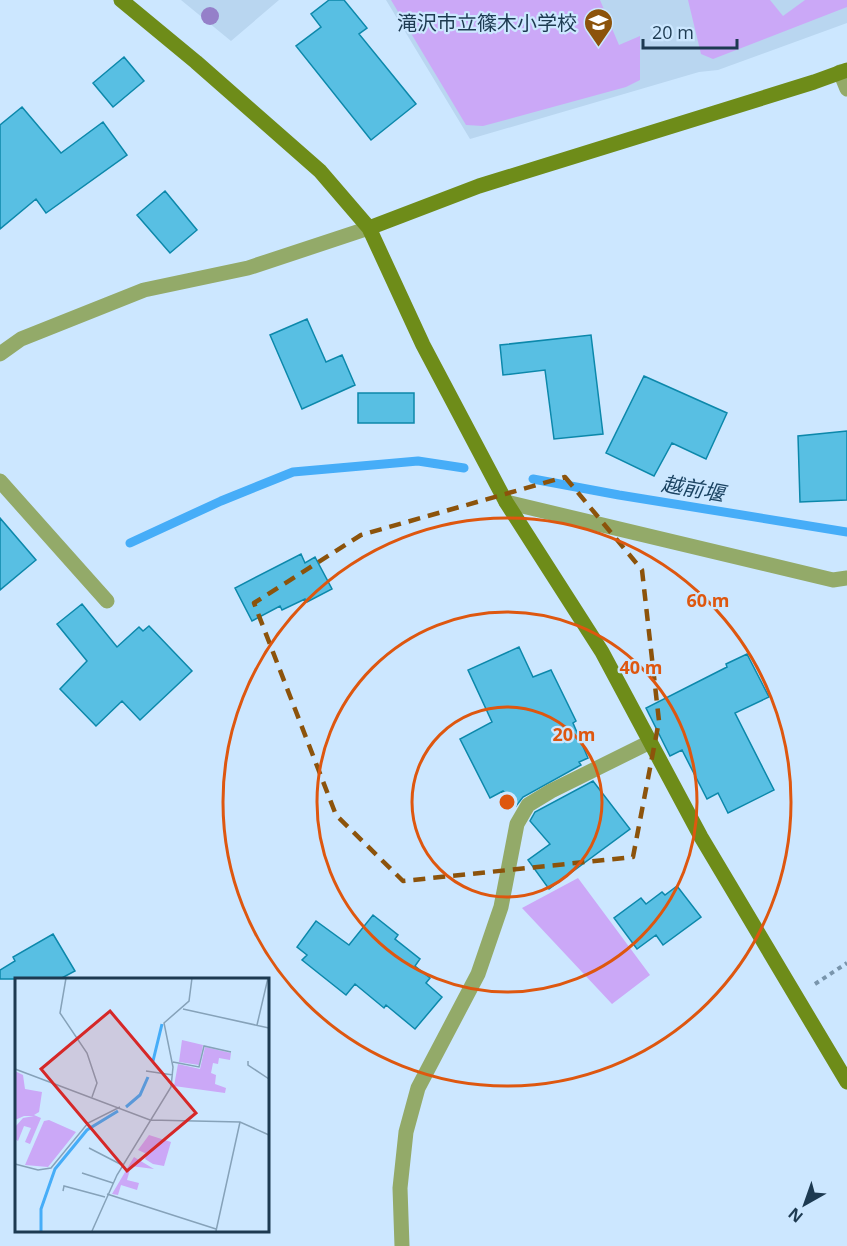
<svg xmlns="http://www.w3.org/2000/svg" width="847" height="1246" font-family="'Open Sans','Noto Sans JP',sans-serif">
  <rect width="100%" height="100%" fill="#cce7ff"/>
  <path fill="#b9d6f0" d="M181 0H279L231 41Z
    M386 0H847V23L718 70 699 72 470 139Z"/>
  <path fill="#cba8f7" d="M391 0H600L619 45 640 36V80L626 87 483 126 466 125Z
    M688 0H770L783 16 805 0H847V7L713 59 701 54Z
    M578 878 650 975 612 1004 522 908Z"/>
  <g fill="none" stroke-linecap="round" stroke-linejoin="round">
    <path stroke="#46adf8" stroke-width="9" d="M533 479 619 495 847 532
      M130 543 221 501 293 472 418 461 464 468"/>
  </g>
  <path fill="#58bfe3" stroke="#0c88ab" stroke-width="1.5" d="M329 0H344L367 28 359 34 416 104 371 140 296 46 321 27 311 14Z
    M124 57 144 81 113 107 93 83Z
    M22 107 61 153 103 122 127 155 46 213 36 199 0 229V125Z
    M165 191 197 230 170 253 137 215Z
    M307 319 326 362 342 355 355 385 302 409 270 335Z
    M591 335 603 434 554 439 545 370 503 375 500 345Z
    M644 376 727 413 706 459 672 443 654 476 606 453Z
    M358 393H414V423H358Z
    M847 431V500L800 502 798 436Z
    M0 518 36 560 0 590Z
    M301 554 305 563 315 557 332 589 307 602 305 599 282 610 280 606 252 621 235 588Z
    M82 604 117 647 139 627 143 631 149 626 192 671 140 720 122 701 96 726 60 689 87 661 57 624Z
    M519 647 533 677 551 670 576 721 573 723 588 758 579 762 581 765 523 797 516 806 503 791 490 798 460 739 492 722 468 670Z
    M747 654 769 697 735 713 774 790 728 813 718 793 707 799 682 750 670 756 646 708 727 667 726 664Z
    M593 781 630 829 549 889 528 860 550 844 530 821 535 812Z
    M677 886 701 917 663 945 656 935 637 949 614 918 641 898 646 904 662 892 665 895Z
    M373 915 398 935 395 939 420 959 415 966 430 978 426 983 442 997 415 1029 386 1005 384 1008 355 984 346 995 302 960 307 955 297 947 316 921 349 945Z
    M53 934 75 971 60 979H0V970L15 961 13 957Z"/>
  <g fill="none" stroke-linecap="round" stroke-linejoin="round">
    <path stroke="#7995ac" stroke-width="4" stroke-dasharray="4.5 4.5" stroke-linecap="butt" d="M815 984 847 963"/>
    <path stroke="#93aa69" stroke-width="15" d="M840 72 847 89
      M0 481 107 601"/>
    <path stroke="#93aa69" stroke-width="15" d="M0 354 21 339 144 290 248 268 369 228
      M506 502 833 580 847 578
      M402 1246 400 1188 406 1132 418 1088 478 974 501 907 517 824 528 805 551 791 650 742"/>
    <path stroke="#6e8c19" stroke-width="15" d="M121 0 196 62 320 171 369 228 423 345 506 502 602 652 701 837 847 1082
      M369 228 479 186 814 82 847 70"/>
  </g>
  <circle fill="#9580c9" cx="210" cy="16" r="9"/>
  <path fill="none" stroke="#8c530b" stroke-width="4.5" stroke-dasharray="12 8" stroke-linejoin="round" d="M565 477 642 570 659 721 633 857 403 881 336 815 254 603 361 535Z"/>
  <g fill="none" stroke="#de570f" stroke-width="3">
    <circle cx="507" cy="802" r="95"/>
    <circle cx="507" cy="802" r="190"/>
    <circle cx="507" cy="802" r="284"/>
  </g>
  <defs>
    <symbol id="school-pin" viewBox="-11 -11 22 30"><path d="M0 17L-7.5 6A9.5 9.5 0 1 1 7.5 6Z" fill="#8c530b" stroke="#cce7ff"/><path d="M0-5L7-2L0 1L-7-2ZM-4 1L0 2.5L4 1V4Q0 6-4 4Z" fill="#fff"/></symbol>
  </defs>
  <g fill-rule="evenodd">
    <use href="#school-pin" x="582" y="6" width="33" height="45"/>
  </g>
  <g text-anchor="middle" dominant-baseline="central" stroke-width="4.5" stroke-linejoin="round" paint-order="stroke">
    <g font-size="20" fill="#1d3a51" stroke="#cce7ff" text-anchor="end">
      <text x="577" y="22">滝沢市立篠木小学校</text>
    </g>
    <g font-size="21" font-style="italic" fill="#1c4463" stroke="#cce7ff">
      <text transform="translate(693 488) rotate(10)">越前堰</text>
    </g>
  </g>
  <g transform="translate(15 978)">
    <rect width="254" height="254" fill="#cce7ff"/>
    <path d="M167 62 188 67 184 87 164 84ZM190 69 216 75 215 82 204 80 203 86 198 85 196 95 201 97 200 106 211 110 210 115 159 108 163 86 185 91ZM0 93 8 97 10 111 27 114 24 134 19 137 26 140 15 166 10 164 16 150 9 148 3 163 0 161V149L8 140 19 138H9L0 142ZM34 142 61 154 33 189 10 187 29 143ZM134 157 156 164 149 188 138 186 130 181 132 176 123 172ZM119 179 139 191 116 188 112 202 124 205 122 212 106 207 103 217 97 216Z" fill="#cba8f7"/>
    <path fill="none" stroke="#46adf8" stroke-width="3" d="M138 83 147 46M111 129 125 117 133 99M26 253V231L40 191 72 152 103 133"/>
    <path fill="none" stroke="#86a2b9" stroke-width="1.5" d="M51 0 45 35 72 75 82 105 77 119M168 31 254 50M242 47 253 0M233 83V87L254 101M158 84 184 89 189 68 216 74M0 91 135 142 225 144 254 157M131 93 158 97M74 170 107 187M0 186 23 192 36 190 73 145 105 129M67 195 98 205M48 213 49 208 90 219M92 216 201 251M77 253 102 197 156 109 158 89 149 45 174 23 177 0M201 253 225 144"/>
    <path fill="#d62828" fill-opacity="0.15" stroke="#d62828" stroke-width="3" d="M95 33 181 135 112 193 26 91Z"/>
    <rect width="254" height="254" fill="none" stroke="#1d3a51" stroke-width="3"/>
  </g>
  <circle cx="507" cy="802" r="9" fill="#de570f" stroke="#cce7ff" stroke-width="3"/>
  <g font-size="18" text-anchor="middle" font-weight="bold" fill="#de570f" stroke="#cce7ff" stroke-width="4.5" stroke-linejoin="round" paint-order="stroke">
    <text x="708" y="607">60 m</text>
    <text x="641" y="674">40 m</text>
    <text x="574" y="741">20 m</text>
  </g>
  <g transform="translate(805 1204) rotate(220)" stroke="#cce7ff" stroke-width="4.5" paint-order="stroke">
  <path d="M0-4.5L10 22L0 15L-10 22Z" fill="#1d3a51"/>
  <text y="-9" font-size="16" font-weight="bold" text-anchor="middle" fill="#1d3a51">N</text>
  </g>
  <path d="M643 39v9h94v-9" fill="none" stroke="#1d3a51" stroke-width="3"/>
  <text x="652" y="39" font-size="18" fill="#1d3a51" stroke="#cce7ff" stroke-width="4.5" paint-order="stroke">20 m</text>
</svg>
